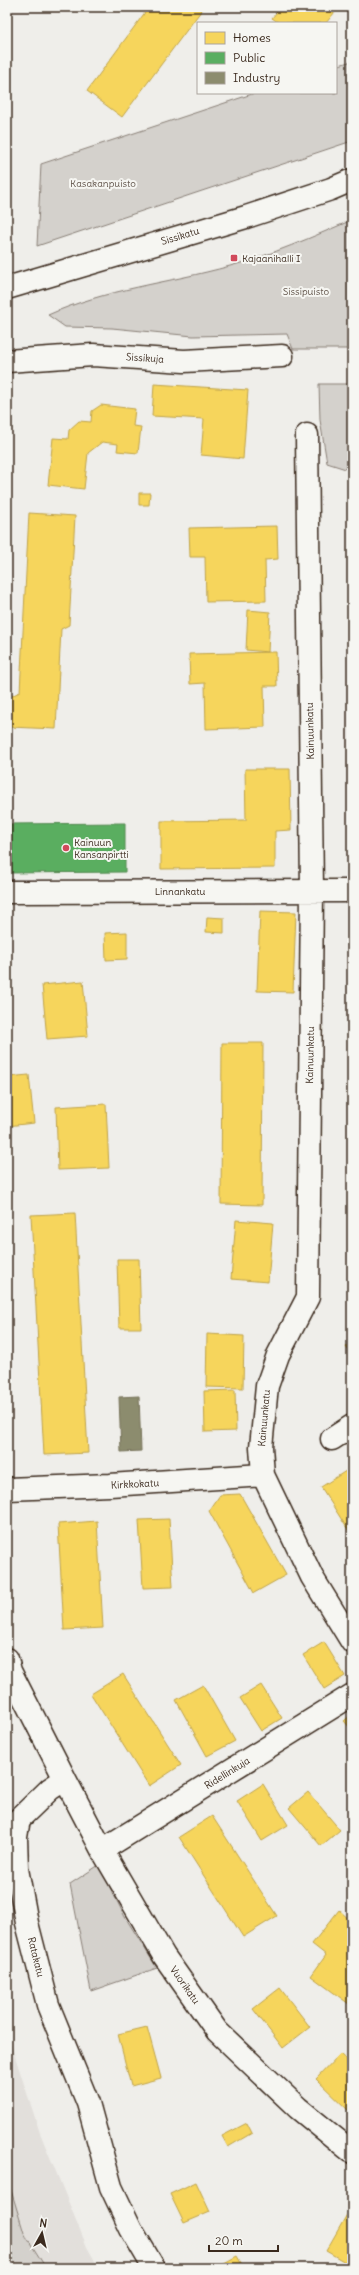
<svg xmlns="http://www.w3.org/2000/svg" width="359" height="2275" font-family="Delius,sans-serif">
  <rect width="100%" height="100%" fill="#efeeea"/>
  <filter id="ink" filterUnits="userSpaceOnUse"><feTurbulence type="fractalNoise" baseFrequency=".025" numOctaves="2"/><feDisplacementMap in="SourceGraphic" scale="8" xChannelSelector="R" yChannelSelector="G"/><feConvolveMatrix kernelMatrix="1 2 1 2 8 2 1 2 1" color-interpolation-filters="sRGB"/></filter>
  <g filter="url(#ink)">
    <path fill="#e2dfdb" d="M7 2032 40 2133 87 2247 99 2268H46L24 2233 7 2177Z"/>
    <path fill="#d4d1cc" stroke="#887e75" d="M352 61V141L37 246 41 164 255 93H336V66Z
      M352 220V349H293L287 334 193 336 112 328 65 327 48 315C105 289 169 283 230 266 272 255 312 237 352 220Z
      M319 384H352V471L327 463 320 420Z
      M99 1865 125 1917 157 1968 91 1991 70 1884Z
      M7 2177 24 2233 46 2268H7Z"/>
    <path fill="#f6d55c" stroke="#bea249" d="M149 7H204L122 117 87 91Z
      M281 7H339L326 23H279L272 18Z
      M154 384 248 390 243 459 201 455 204 419 152 416Z
      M101 405 135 409 133 426 141 427 138 453 117 451 118 444 102 442 88 453 84 489 48 485 53 438 68 439 69 430 79 421 91 422 92 411Z
      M139 493H150L149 505H139Z
      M29 513 75 516 69 625 61 629 56 729 9 727 11 696 20 692Z
      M277 526 278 559 265 560 266 601 206 602 205 557H190L189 528Z
      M248 610 270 612 268 652 246 650Z
      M276 652 277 686H264L265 727 206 729 205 683 190 684 189 654Z
      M245 769H290L291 830 275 831V868L161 869V821L246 820Z
      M260 911 296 912 293 992 257 991Z
      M207 917 224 918V933L206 932Z
      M127 932V959L106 960 105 933Z
      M83 981 88 1036 47 1039 42 985Z
      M222 1043H263L262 1205 221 1204Z
      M29 1075 34 1123 7 1126V1077Z
      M106 1104 109 1168 58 1170 56 1107Z
      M75 1213 88 1453 44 1455 31 1215Z
      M236 1220 273 1223 268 1282 231 1279Z
      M117 1259H139L141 1328H119Z
      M207 1334 244 1336 243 1388 206 1387Z
      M352 1343V1355L346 1347Z
      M235 1390 236 1431 205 1432 204 1391Z
      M352 1467V1536L321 1487Z
      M240 1494 286 1575 254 1593 209 1511 220 1495Z
      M169 1519 173 1587 143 1588 139 1520Z
      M97 1521 103 1628 64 1630 58 1524Z
      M324 1642 345 1676 324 1689 303 1655Z
      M123 1674 181 1765 149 1786 91 1694Z
      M203 1685 235 1741 207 1756 176 1700Z
      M261 1685 282 1718 261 1731 240 1698Z
      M352 1714V1730L344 1721Z
      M263 1784 288 1825 262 1841 237 1801Z
      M308 1792 340 1830 321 1846 289 1808Z
      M212 1816 277 1916 243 1937 179 1837Z
      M339 1910 352 1922V2001L349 2004 311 1976 326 1955 312 1944Z
      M280 1988 310 2027 283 2048 253 2009Z
      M147 2027 161 2078 131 2086 118 2034Z
      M340 2054 352 2065V2114L316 2079Z
      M247 2123 252 2133 228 2147 222 2136Z
      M196 2182 210 2212 184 2223 170 2194Z
      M349 2211 352 2213V2266L326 2251Z
      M237 2256 244 2268H215Z"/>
    <path fill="#5aae61" stroke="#51864d" d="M125 823V872L7 873V824Z"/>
    <path fill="#8c8c6e" stroke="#746f56" d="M139 1396 141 1451 121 1452 119 1397Z"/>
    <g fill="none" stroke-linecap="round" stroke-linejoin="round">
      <defs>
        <path id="minor" d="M7 361 93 355 184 361 282 356
          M307 435 312 891 308 1297 278 1355 267 1386 261 1447 263 1475 312 1577 352 1642
          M7 892 352 891
          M332 1439 352 1426
          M7 1489 110 1485 263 1475
          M7 1659 10 1671 65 1779 50 1789 19 1819 16 1837 17 1869 27 1923 48 2005 88 2103 111 2187 131 2229 154 2268
          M65 1779 102 1850 164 1956 217 2031 298 2108 352 2152
          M102 1850 352 1695"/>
        <path id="major" d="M7 288 246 217 331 189 352 180"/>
      </defs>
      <use href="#minor" stroke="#3b2a1e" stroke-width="25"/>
      <use href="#major" stroke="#3b2a1e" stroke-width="25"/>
      <use href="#minor" stroke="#f6f6f2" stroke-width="22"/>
      <use href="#major" stroke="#f6f6f2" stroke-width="22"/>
    </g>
  </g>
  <g fill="#d1495b" stroke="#f6f6f2" stroke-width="1.5">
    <rect x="230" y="254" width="8" height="8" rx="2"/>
    <circle cx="66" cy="848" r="4"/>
  </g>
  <g text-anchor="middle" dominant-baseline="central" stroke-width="4" stroke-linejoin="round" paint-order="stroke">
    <g font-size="10" fill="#61544a" stroke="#f6f6f2">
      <text x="103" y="183">Kasakanpuisto</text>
      <text x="306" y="291">Sissipuisto</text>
    </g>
    <g font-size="10" fill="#3b2a1e" stroke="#f6f6f2">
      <text transform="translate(180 236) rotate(-17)">Sissikatu</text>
      <text transform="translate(145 358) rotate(4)">Sissikuja</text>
      <text transform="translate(310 731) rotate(-91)">Kainuunkatu</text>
      <text x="180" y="891">Linnankatu</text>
      <text transform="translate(310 1055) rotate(-89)">Kainuunkatu</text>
      <text transform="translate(264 1418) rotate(-85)">Kainuunkatu</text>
      <text transform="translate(135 1484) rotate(-3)">Kirkkokatu</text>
      <text transform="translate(227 1773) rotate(-32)">Ridellinkuja</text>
      <text transform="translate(36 1957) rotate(76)">Ratakatu</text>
      <text transform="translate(185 1985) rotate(55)">Vuorikatu</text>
    </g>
    <g font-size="10" fill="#3b2a1e" stroke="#f6f6f2" text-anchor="start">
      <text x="242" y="258">Kajaanihalli I</text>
      <text x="74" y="842">Kainuun<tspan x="74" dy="12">Kansanpirtti</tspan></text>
    </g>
  </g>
  <rect width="359" height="2275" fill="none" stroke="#f6f6f2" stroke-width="24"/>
  <rect x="12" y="12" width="335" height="2251" fill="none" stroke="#3b2a1e" stroke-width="1.5" filter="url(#ink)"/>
  <rect x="197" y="22" width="140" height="72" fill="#f6f6f2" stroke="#aba49d"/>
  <rect x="205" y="32" width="20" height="12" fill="#f6d55c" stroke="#aba49d"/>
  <text x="233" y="42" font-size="12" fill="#3b2a1e">Homes</text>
  <rect x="205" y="52" width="20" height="12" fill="#5aae61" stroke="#aba49d"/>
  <text x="233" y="62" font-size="12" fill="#3b2a1e">Public</text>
  <rect x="205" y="72" width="20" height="12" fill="#8c8c6e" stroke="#aba49d"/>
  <text x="233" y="82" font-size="12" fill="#3b2a1e">Industry</text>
  <g transform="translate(42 2233) rotate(8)" stroke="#f6f6f2" stroke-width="3" paint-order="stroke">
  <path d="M0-3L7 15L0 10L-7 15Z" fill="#3b2a1e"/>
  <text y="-6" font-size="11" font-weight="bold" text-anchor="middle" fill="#3b2a1e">N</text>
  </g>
  <path d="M209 2245v6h69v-6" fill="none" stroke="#3b2a1e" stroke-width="2"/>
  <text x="215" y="2245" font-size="12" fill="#3b2a1e" stroke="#f6f6f2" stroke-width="3" paint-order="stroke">20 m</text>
</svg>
